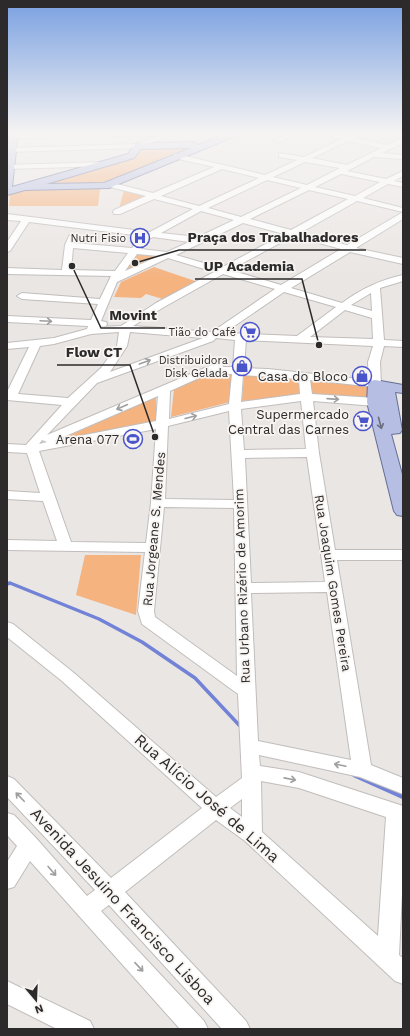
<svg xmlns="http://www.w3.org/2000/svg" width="410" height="1036" font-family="'Work Sans',sans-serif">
  <rect width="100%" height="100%" fill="#eae6e4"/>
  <path fill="#f5b380" d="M137 147H192L99 185H44L42 182 131 156Z
    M27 188 100 189 98 206H9L10 193Z
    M124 190 147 196 119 209Z
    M136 252 158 254 124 272Z
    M154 267 198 282 166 300 146 294 141 298 114 297 121 282Z
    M212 373 233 374 230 402 171 417 174 389Z
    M244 374 300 379V396L242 401Z
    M307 381 367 386 369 397 365 399 314 396 309 393Z
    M156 396V421L53 443Z
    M85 555H141L136 615 76 595Z"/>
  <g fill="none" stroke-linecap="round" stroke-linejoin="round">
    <path stroke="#7282d7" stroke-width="3.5" d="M7 584 10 583 99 619 142 642 195 678 240 726"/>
    <path stroke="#7282d7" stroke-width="4.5" d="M354 775 403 797"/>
    <defs>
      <path id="minor" d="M116 133 118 134V136L14 138 11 136 14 134Z
        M168 133H176L138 148 7 152V148L137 144Z
        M219 133H233L234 134 231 136 220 134Z
        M292 133H300L279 142 274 141Z
        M323 133C331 133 339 135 347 135 352 136 357 133 363 133L354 138 387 145 403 138V143L382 153 403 155V159L374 157 347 171 386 179 403 171V176L394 181 403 183V187L388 184 363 198 403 208V212L357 201 300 233 347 245 403 212V219L356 248 403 258V264L350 252 291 288 342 303C361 289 380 280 403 275V281L380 288 384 340 403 341V347L384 346 380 362 381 384 379 386 375 387 310 380 312 394 375 398 379 399 381 402 379 405 375 406 313 401 319 453 335 550H403V560H337L371 765 403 778V794L360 777 259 755 260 766 299 772 403 806V873L399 955 403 958V984L395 981 245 841 216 820 125 892 246 1021 250 1029H222L109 905 101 911 204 1021 208 1029H180L30 861 14 887 7 889V862L17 846 7 835V813L14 815 36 838 87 896 95 890 7 797V776L14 779 111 878 202 808 62 681 7 637V622L13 624 74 673 216 797 242 778 238 694 142 624 138 611 145 552 7 550V540L57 541 43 501 7 499V491L40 493 27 453 7 452V444L26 445 62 405 7 400V392L29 347 7 349V343L54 338 87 329 88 326 7 322V316L91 320 98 304 22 299 17 296 22 293 100 299 111 276 7 274V268L62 270 65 245 69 236 72 235 76 238 74 243 132 248 142 236 29 222 10 251 7 252V242L21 221 7 220V214L150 232 193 209 154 199 120 214H114L113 212 114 210 146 196 106 186V182H109L153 193 214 167 174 158V154H177L265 175 297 160 279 157V153L304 157 342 139 324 134ZM348 141 381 148 347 165 312 158ZM305 162 340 168 307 185 273 177ZM222 169 259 178 199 206 161 196ZM341 174 380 182 355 196 315 187ZM267 180 301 188 241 217 208 208ZM309 190 348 199 291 230 250 219ZM201 211 234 220 198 237 161 233ZM243 223 284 234 221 268 176 255ZM293 236 341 249 281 285 230 270ZM153 237 189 242 167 252 141 249 146 241ZM73 248 128 253 115 271 71 270ZM137 254 159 256 125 271ZM168 258 214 272 156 303 121 326 98 327 106 326 107 324 106 322 101 321 117 282ZM223 274 275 289 212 332 133 326 164 307ZM284 292 336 307 297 336 224 333ZM371 293 372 311 351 305ZM345 310 372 318 373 339 310 337ZM119 332 117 346 101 368 68 398 18 394 40 346 54 344 91 334ZM130 332 203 338 110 372 127 346ZM216 338 235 340 233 367H223L222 364H214L47 435 97 383 213 341ZM246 340 373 346 368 362 369 380 268 369 244 368ZM210 373 232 374 229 404 169 419 170 391ZM243 375 299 379 300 394 241 402ZM158 396 156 421 54 441ZM301 401 306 449 244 450 241 409ZM229 411 234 500 165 499 168 426ZM156 429 151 503 146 543 71 542 39 451ZM42 440 47 442 39 444ZM307 457 325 582 251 583 245 458ZM164 507 234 508 237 676 155 617 154 611ZM327 592 351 760 258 741 251 593ZM261 781 299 788 386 817 378 936 262 832ZM242 799V817L230 808Z
        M105 162H108V166L7 169V165Z
        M7 981 90 1021 94 1029H57L7 1004Z"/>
      <path id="major" d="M10 133H18L12 187 128 154 135 144 138 143 194 142 198 145 228 133H239L238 135 109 188 25 190 7 195V152ZM191 148 104 183 46 184 134 158 141 149Z
        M375 380 403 385V393L395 392 402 430 400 433 391 434 403 478V516L397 515 394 511 367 402 368 384 370 381Z"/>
    </defs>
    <use href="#minor" stroke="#c1bdbb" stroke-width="2"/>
    <use href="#major" stroke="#666e96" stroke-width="2"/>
    <use href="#minor" fill="#fff" fill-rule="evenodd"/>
    <use href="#major" fill="#b6bee3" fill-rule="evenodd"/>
  </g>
  <defs><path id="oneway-shaft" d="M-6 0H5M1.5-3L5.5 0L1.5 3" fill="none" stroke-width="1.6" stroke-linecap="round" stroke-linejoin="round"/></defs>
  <g stroke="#a09f9f">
    <use href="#oneway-shaft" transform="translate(46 321) rotate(3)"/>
    <use href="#oneway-shaft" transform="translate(145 362) rotate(-20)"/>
    <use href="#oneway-shaft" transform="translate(333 399) rotate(4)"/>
    <use href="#oneway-shaft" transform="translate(122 407) rotate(156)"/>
    <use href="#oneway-shaft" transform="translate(191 417) rotate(-14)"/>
    <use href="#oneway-shaft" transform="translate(340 765) rotate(-168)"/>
    <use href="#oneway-shaft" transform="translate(290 779) rotate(11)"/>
    <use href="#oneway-shaft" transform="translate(20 797) rotate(-134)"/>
    <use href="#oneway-shaft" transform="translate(52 871) rotate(49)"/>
    <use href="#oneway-shaft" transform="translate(139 967) rotate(47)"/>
  </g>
  <use stroke="#6a6d7d" href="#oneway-shaft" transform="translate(380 423) rotate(75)"/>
  <linearGradient id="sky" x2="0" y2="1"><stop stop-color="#79a0e1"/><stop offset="0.48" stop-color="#f6f4f3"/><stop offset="1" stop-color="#f6f4f3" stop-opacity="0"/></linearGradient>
  <rect width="410" height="278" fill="url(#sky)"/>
  <defs>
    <symbol id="hospital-ring" viewBox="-11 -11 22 22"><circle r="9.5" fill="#f7f4f1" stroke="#4b55cb" stroke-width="1.5"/><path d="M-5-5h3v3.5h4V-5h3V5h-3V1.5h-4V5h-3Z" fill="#4b55cb"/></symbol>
    <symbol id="supermarket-ring" viewBox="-11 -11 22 22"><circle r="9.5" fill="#f7f4f1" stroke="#4b55cb" stroke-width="1.5"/><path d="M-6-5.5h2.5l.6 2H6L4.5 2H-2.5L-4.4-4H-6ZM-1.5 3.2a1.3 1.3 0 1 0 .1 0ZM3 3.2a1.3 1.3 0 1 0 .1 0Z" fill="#4b55cb"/></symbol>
    <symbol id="shop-ring" viewBox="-11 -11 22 22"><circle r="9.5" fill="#f7f4f1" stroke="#4b55cb" stroke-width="1.5"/><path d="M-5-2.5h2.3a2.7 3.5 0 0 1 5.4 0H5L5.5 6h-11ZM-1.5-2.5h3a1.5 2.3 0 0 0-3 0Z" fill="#4b55cb"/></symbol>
    <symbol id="stadium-ring" viewBox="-11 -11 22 22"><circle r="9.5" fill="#f7f4f1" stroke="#4b55cb" stroke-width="1.5"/><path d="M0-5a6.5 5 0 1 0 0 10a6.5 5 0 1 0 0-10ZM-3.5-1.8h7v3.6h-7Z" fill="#4b55cb"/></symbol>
  </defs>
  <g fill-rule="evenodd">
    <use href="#hospital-ring" x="129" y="227" width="22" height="22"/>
    <use href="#supermarket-ring" x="239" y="321" width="22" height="22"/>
    <use href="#shop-ring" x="231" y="355" width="22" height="22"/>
    <use href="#shop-ring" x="351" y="365" width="22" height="22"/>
    <use href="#supermarket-ring" x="352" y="410" width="22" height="22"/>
    <use href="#stadium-ring" x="122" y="428" width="22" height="22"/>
  </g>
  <g text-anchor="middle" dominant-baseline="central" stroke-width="3.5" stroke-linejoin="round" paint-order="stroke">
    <g font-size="11" fill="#2c2a2a" stroke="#f7f4f1" text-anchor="end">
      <text x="126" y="238">Nutri Fisio</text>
      <text x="236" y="332">Tião do Café</text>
      <text x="228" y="360">Distribuidora<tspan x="228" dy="13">Disk Gelada</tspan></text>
    </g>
    <g font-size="13" fill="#2c2a2a" stroke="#f7f4f1" text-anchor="end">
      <text x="348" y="376">Casa do Bloco</text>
      <text x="349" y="414">Supermercado<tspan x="349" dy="15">Central das Carnes</tspan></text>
      <text x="119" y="439">Arena 077</text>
    </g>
    <g font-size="13" fill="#2c2a2a" stroke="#f7f4f1">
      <text transform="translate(154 529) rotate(-85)">Rua Jorgeane S. Mendes</text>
      <text transform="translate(333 583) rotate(81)">Rua Joaquim Gomes Pereira</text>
      <text transform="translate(242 586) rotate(-92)">Rua Urbano Rizério de Amorim</text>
    </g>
    <g font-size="16" fill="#2c2a2a" stroke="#f7f4f1">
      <text transform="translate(207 798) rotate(41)">Rua Alício José de Lima</text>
      <text transform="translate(123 906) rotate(47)">Avenida Jesuino Francisco Lisboa</text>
    </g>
  </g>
  <path fill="none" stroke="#2c2a2a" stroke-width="1.5" d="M135 263L179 250H366M319 345L302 279H195M72 266L101 328H165M155 437L130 365H57"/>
  <g fill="#2c2a2a" stroke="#f7f4f1" stroke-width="1.5">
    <circle cx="135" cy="263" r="4"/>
    <circle cx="319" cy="345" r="4"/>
    <circle cx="72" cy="266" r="4"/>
    <circle cx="155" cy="437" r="4"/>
  </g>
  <g font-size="14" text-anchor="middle" font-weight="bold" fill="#2c2a2a" stroke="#f7f4f1" stroke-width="3.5" stroke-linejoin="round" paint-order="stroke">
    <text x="273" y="242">Praça dos Trabalhadores</text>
    <text x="249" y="271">UP Academia</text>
    <text x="133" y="320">Movint</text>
    <text x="94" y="357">Flow CT</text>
  </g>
  <rect width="410" height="1036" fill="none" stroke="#2c2a2a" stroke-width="16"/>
  <g transform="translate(36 1000) rotate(161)" stroke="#f7f4f1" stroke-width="3" paint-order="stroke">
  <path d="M0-3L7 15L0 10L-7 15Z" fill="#2c2a2a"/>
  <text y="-6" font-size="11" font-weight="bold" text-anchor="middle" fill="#2c2a2a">N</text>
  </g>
</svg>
